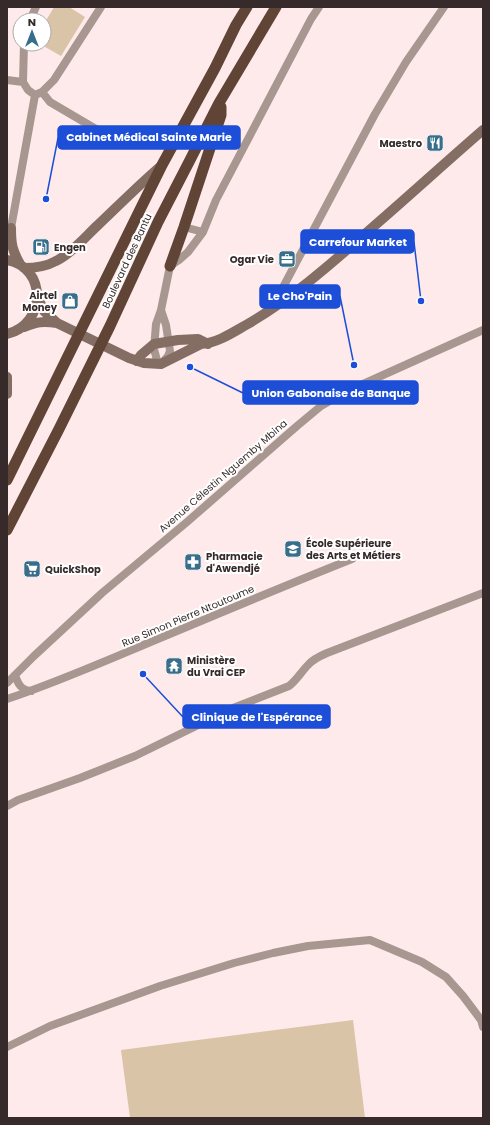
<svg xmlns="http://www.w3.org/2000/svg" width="490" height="1125" font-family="Poppins,sans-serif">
  <rect width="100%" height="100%" fill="#feeaea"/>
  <path fill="#d9c4a8" d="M54 7H69L85 17 61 56 40 44H44V24Z
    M353 1020 365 1118H130L121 1050Z"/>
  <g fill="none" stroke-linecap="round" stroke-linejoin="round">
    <path stroke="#a79790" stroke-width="8" d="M30 20 36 7
      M24 44 23 82 28 90 35 95
      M7 80 23 82
      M42 92 50 102 101 132
      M35 95 42 92 54 80 101 7
      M184 227 203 232
      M11 228 35 95
      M272 308 375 114 406 62 444 7
      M161 310 166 325 170 351 168 356 162 363
      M158 364 154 349 156 324 161 310 170 266 179 260 188 252 203 232 216 200 311 19 319 7
      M15 675C18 684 21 690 31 691
      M7 683 34 656 102 593 187 522 297 426 321 406 333 399 352 389 483 330
      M7 699C61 681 112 658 165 636 227 610 289 584 352 559
      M7 806 18 800 80 778 135 756 233 708 289 686C297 680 301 672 308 665 313 659 320 656 327 653L483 593
      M7 1047 50 1026 160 986 234 963 273 953 308 946 370 940 422 962 446 977 463 996 481 1020 483 1027"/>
    <path stroke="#846d63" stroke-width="10" d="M11 228C11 244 12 250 20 264
      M7 260C47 267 47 324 7 334
      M24 268C35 268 47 266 56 261 72 253 85 237 98 225 119 205 139 185 161 166
      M37 296 44 311 57 323 129 358 144 363 161 364 201 344C217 343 232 333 246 325 293 298 333 262 373 227 410 195 446 162 483 130
      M24 327C37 322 42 321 57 323
      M137 361 141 355 154 344 178 340 198 339 208 344
      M7 377V394"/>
    <path stroke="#604436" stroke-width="11" d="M170 266 184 227 221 115V107
      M7 480 162 165 215 68 236 25 247 7
      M7 530 59 429 110 326 158 222 190 160 219 103 276 7"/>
  </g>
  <defs>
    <symbol id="restaurant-square" viewBox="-11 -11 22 22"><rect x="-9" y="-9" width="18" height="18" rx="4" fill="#396e8a" stroke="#fff"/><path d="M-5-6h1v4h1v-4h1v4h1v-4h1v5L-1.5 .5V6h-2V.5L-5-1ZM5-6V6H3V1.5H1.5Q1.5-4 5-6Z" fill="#fff"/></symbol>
    <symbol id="fuel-square" viewBox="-11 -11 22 22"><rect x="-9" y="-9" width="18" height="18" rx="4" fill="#396e8a" stroke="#fff"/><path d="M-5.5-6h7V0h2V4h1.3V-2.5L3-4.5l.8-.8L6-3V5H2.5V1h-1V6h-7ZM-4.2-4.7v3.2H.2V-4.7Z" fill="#fff"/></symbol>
    <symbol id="office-square" viewBox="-11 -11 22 22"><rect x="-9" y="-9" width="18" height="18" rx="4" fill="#396e8a" stroke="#fff"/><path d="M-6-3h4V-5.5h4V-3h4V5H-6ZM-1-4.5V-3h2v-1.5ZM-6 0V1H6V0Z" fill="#fff"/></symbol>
    <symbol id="shop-square" viewBox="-11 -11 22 22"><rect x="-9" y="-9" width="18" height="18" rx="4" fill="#396e8a" stroke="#fff"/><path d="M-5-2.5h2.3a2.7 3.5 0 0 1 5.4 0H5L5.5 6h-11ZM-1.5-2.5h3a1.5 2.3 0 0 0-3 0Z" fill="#fff"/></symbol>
    <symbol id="university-square" viewBox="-11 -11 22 22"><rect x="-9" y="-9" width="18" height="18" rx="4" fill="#396e8a" stroke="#fff"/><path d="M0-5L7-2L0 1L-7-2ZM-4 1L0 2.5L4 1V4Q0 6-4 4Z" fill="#fff"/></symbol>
    <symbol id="pharmacy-square" viewBox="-11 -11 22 22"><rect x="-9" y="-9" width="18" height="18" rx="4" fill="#396e8a" stroke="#fff"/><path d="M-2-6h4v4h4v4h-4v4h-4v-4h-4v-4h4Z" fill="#fff"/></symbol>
    <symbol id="supermarket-square" viewBox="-11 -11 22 22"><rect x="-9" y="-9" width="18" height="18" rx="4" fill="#396e8a" stroke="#fff"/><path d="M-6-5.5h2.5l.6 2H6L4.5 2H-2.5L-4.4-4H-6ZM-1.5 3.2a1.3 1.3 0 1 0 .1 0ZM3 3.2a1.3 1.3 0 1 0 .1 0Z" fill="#fff"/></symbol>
    <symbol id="temple-square" viewBox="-11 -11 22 22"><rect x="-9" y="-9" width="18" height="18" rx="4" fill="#396e8a" stroke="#fff"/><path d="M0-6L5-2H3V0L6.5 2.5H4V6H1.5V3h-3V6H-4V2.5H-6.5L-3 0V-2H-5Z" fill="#fff"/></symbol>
  </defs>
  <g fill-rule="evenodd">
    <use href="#restaurant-square" x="425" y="133" width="20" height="20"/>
    <use href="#fuel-square" x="31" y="237" width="20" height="20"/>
    <use href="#office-square" x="277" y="249" width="20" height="20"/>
    <use href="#shop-square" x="60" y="291" width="20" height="20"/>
    <use href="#university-square" x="283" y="539" width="20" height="20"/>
    <use href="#pharmacy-square" x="183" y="552" width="20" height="20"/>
    <use href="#supermarket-square" x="22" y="559" width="20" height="20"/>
    <use href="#temple-square" x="164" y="656" width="20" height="20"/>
  </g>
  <g text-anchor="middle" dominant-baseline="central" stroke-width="4" stroke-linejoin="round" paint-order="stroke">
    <g font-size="10" font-weight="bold" fill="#362a2a" stroke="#fff" text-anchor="start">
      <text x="422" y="143" text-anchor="end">Maestro</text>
      <text x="54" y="247">Engen</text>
      <text x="274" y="259" text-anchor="end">Ogar Vie</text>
      <text x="57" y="295" text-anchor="end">Airtel<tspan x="57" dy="12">Money</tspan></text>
      <text x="306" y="543">École Supérieure<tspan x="306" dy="12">des Arts et Métiers</tspan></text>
      <text x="206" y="556">Pharmacie<tspan x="206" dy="12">d'Awendjé</tspan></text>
      <text x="45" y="569">QuickShop</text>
      <text x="187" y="660">Ministère<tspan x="187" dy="12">du Vrai CEP</tspan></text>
    </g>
    <g font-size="10" fill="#362a2a" stroke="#fff">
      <text transform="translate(127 261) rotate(-65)">Boulevard des Bantu</text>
      <text transform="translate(223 476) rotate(-41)">Avenue Célestin Nguemby Mbina</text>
      <text transform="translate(188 616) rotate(-23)">Rue Simon Pierre Ntoutoume</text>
    </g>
  </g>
  <path fill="none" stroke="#1d4ed8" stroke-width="1.5" d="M46 199L58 138M421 301L414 242M354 365L340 296M190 367L243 393M143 674L183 717"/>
  <g fill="#1d4ed8" stroke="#fff" stroke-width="1.5">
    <circle cx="46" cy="199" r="4"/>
    <circle cx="421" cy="301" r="4"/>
    <circle cx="354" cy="365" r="4"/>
    <circle cx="190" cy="367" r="4"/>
    <circle cx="143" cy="674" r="4"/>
  </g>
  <g fill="#1d4ed8" stroke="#1d4ed8" stroke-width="1.5">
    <rect x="58" y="126" width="182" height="23" rx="4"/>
    <rect x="301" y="230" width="113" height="23" rx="4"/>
    <rect x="260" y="285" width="80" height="23" rx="4"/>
    <rect x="243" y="381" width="175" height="23" rx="4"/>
    <rect x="183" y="705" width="147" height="23" rx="4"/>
  </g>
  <g font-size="11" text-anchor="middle" font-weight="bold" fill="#fff">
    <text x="149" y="141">Cabinet Médical Sainte Marie</text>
    <text x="358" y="246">Carrefour Market</text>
    <text x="300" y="300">Le Cho'Pain</text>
    <text x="331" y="397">Union Gabonaise de Banque</text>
    <text x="257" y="721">Clinique de l'Espérance</text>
  </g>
  <rect width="490" height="1125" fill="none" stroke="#362a2a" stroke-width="16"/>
  <g transform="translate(32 32)"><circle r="19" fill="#ffffff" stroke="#afaaaa"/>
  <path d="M0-3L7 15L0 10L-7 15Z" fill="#396e8a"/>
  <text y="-6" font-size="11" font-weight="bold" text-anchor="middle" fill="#362a2a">N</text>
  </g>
</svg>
